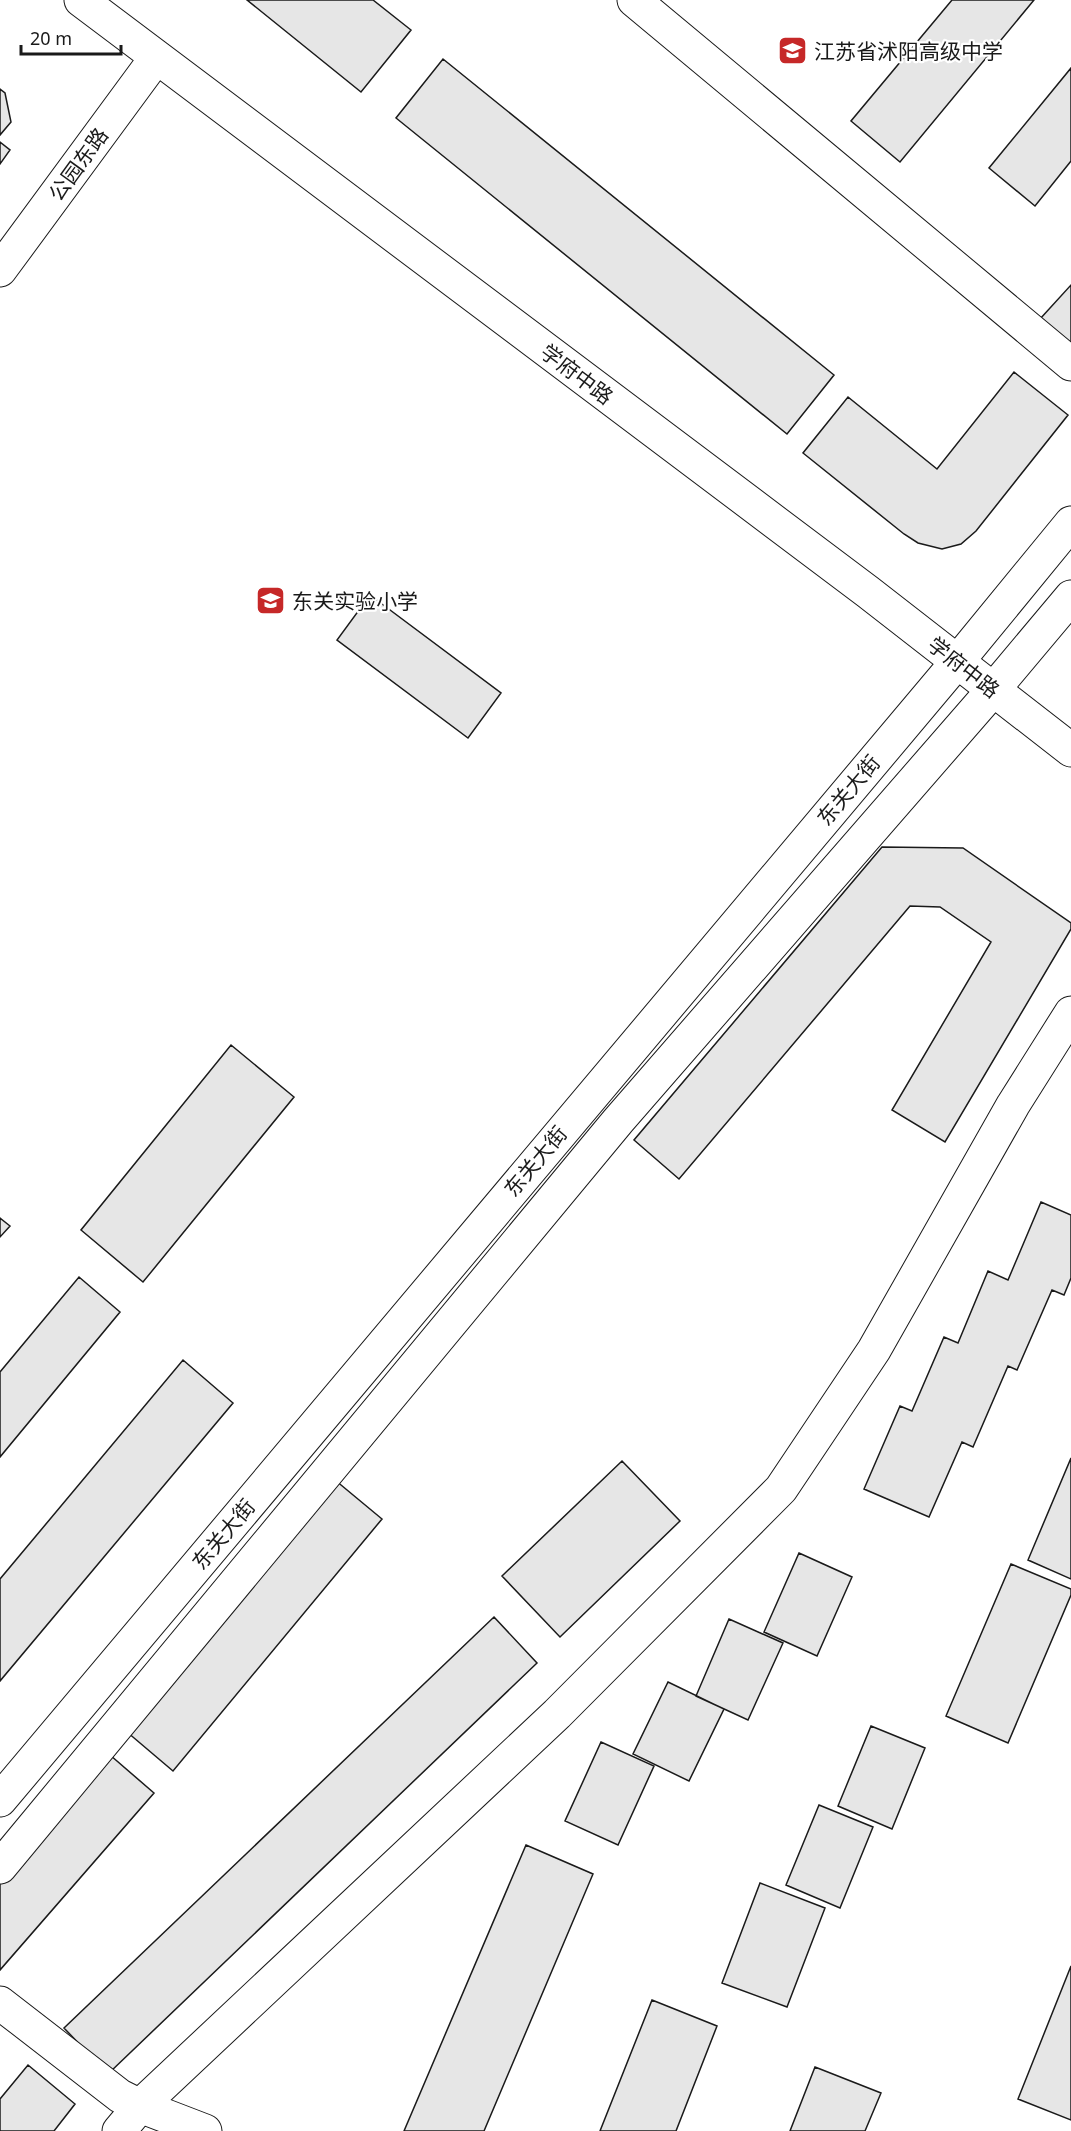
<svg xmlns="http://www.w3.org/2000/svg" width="1071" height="2131" font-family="'Noto Sans','Noto Sans SC',sans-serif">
  <rect width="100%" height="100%" fill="#fff"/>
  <path fill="#e6e6e6" stroke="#1a1a1a" stroke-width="1.5" d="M247 0H373L411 30 361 92Z
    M952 0H1034L900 162 851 121Z
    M443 59 834 375 787 434 396 118Z
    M1071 68V161L1035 206 989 168Z
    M0 89 5 93 11 122 0 135Z
    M0 142 10 150 0 164Z
    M1071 285V347L1040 319Z
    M1014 372 1068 415 976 531 961 544 942 549 918 543 904 534 803 453 848 397 937 469Z
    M370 595 501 693 468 738 337 640Z
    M882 847 963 848 1071 923V929L945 1142 892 1110 991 942 940 907 910 906 679 1179 634 1140Z
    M231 1045 294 1097 143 1282 81 1230Z
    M1041 1202 1071 1215V1278L1064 1295 1052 1290 1017 1370 1008 1366 973 1447 962 1442 929 1517 864 1489 900 1406 912 1411 944 1337 958 1343 988 1271 1008 1280Z
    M0 1218 10 1226 0 1237Z
    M79 1277 120 1312 0 1457V1372Z
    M183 1360 233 1403 0 1681V1579Z
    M1071 1458V1579L1028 1560Z
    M622 1461 680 1521 560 1637 502 1576Z
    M335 1480 382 1519 173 1771 127 1732Z
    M799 1553 852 1577 817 1656 764 1632Z
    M1011 1564 1071 1589V1595L1008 1743 946 1716Z
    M494 1617 537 1663 108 2074 64 2028Z
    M729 1619 783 1643 748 1720 696 1696Z
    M668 1682 724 1709 689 1781 633 1754Z
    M871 1726 925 1748 892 1829 838 1806Z
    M601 1742 654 1766 618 1845 565 1821Z
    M110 1755 154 1793 0 1970V1882Z
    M819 1805 873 1827 840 1908 786 1885Z
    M526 1845 593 1874 484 2131H404Z
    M760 1883 825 1908 787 2007 722 1983Z
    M1071 1966V2120L1018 2099Z
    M652 2000 717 2026 676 2131H600Z
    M28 2065 75 2104 54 2131H0V2099Z
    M815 2067 881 2093 865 2131H790Z"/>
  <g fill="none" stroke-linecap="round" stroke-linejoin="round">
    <defs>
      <path id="minor" d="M81 0 868 592 1071 750
        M634 0 1071 364
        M0 270 156 58
        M0 1800 957 662 1071 523
        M0 1867 618 1121 993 690 1071 597
        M0 2003 120 2096 140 2106 205 2131
        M119 2131 140 2106 557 1714 781 1489 874 1350 1013 1105 1071 1013"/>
    </defs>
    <use href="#minor" stroke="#1a1a1a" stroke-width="35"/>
    <use href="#minor" stroke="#fff" stroke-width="33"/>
  </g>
  <defs>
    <symbol id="school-square" viewBox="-11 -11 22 22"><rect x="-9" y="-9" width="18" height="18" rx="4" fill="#c62828" stroke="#fff"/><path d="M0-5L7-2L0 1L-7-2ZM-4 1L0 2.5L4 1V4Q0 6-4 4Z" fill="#fff"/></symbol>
  </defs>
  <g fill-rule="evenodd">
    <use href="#school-square" x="776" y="34" width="33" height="33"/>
    <use href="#school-square" x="254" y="584" width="33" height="33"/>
  </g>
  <g text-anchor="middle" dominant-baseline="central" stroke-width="4.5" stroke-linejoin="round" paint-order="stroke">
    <g font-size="21" fill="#1a1a1a" stroke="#fff" text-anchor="start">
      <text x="814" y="51">江苏省沭阳高级中学</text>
      <text x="292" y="601">东关实验小学</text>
    </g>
    <g font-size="21" fill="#1a1a1a" stroke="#fff">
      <text transform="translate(78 164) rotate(-54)">公园东路</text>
      <text transform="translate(577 374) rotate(37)">学府中路</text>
      <text transform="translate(964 667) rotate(38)">学府中路</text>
      <text transform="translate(848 790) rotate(-50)">东关大街</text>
      <text transform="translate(535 1161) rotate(-50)">东关大街</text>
      <text transform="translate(223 1534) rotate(-50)">东关大街</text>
    </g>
  </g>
  <path d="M21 45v9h100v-9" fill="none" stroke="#1a1a1a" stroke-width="3"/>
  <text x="30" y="45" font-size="18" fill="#1a1a1a" stroke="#ffffff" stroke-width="4.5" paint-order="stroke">20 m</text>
</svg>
